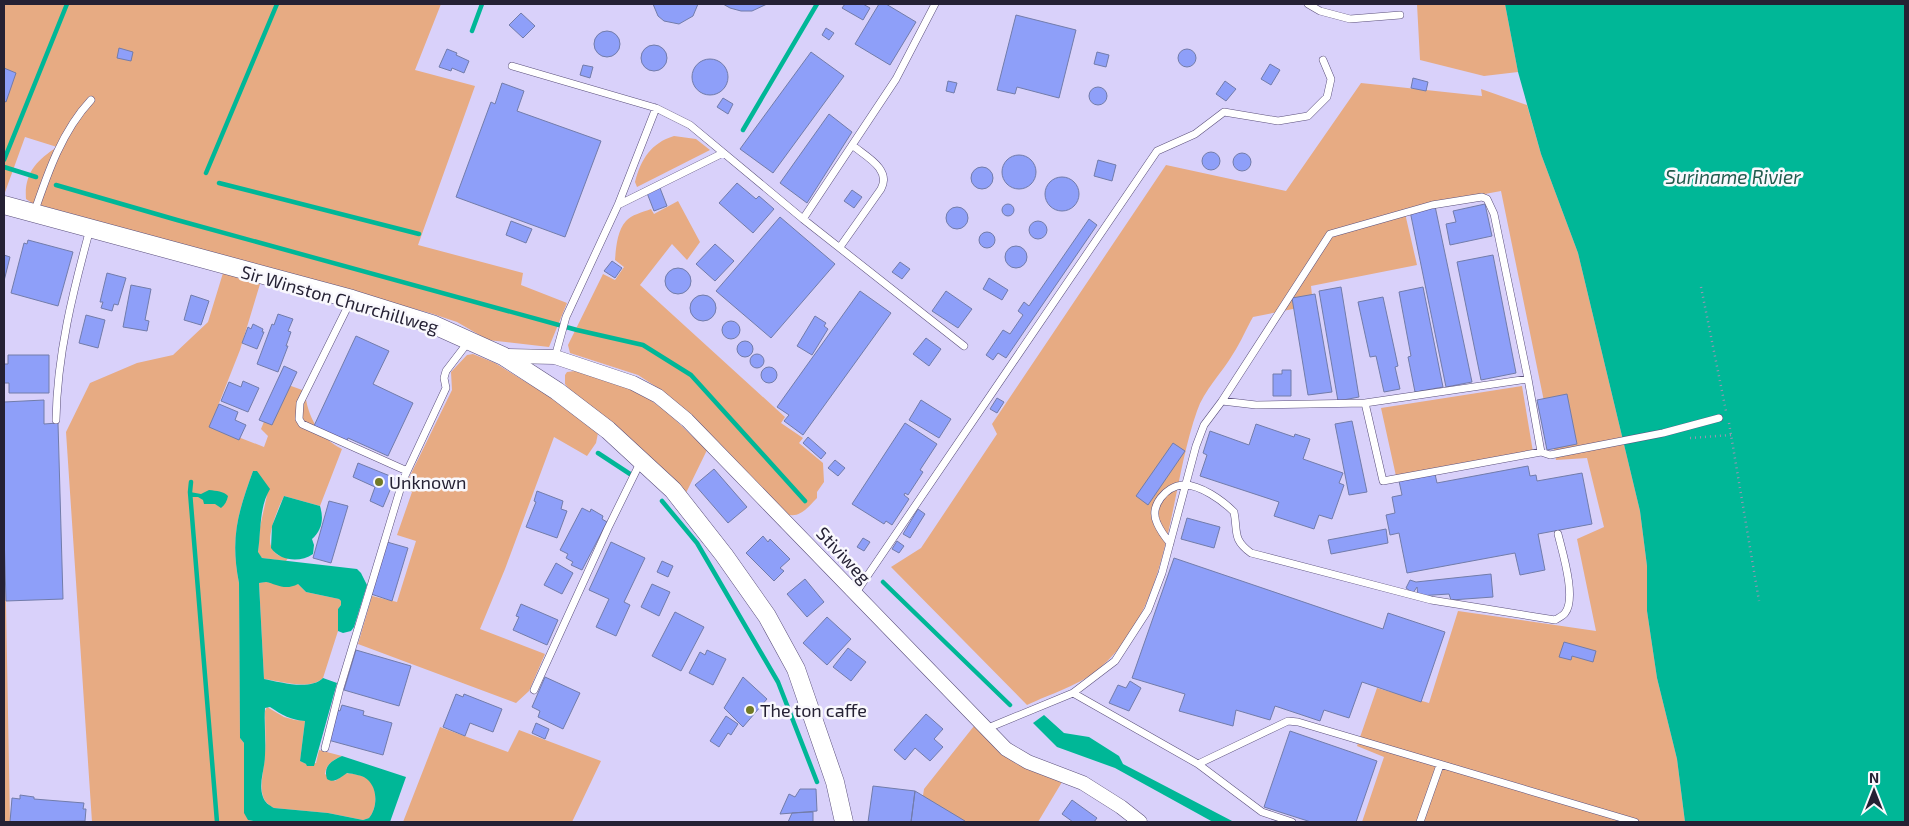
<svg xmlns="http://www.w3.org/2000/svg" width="1909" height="826" font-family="'Exo 2',sans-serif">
  <rect width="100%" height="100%" fill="#d9d1fa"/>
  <path fill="#e7ab83" d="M4 4H441L415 70 475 86 418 245 523 273 521 285 567 303 549 347 488 340 457 322 433 314 32 203 26 199C24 173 37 160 57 147L25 137 4 195Z
    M1417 4H1505L1518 72 1484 76 1420 60Z
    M1361 83 1482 96 1481 89 1527 105 1541 154 1578 253 1640 511 1647 566V611L1657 678 1677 759 1685 822H1362L1384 757 1357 746 1377 688 1429 703 1458 611 1596 631 1577 539 1604 527 1587 458 1556 460 1501 191 1404 209 1417 265 1311 286 1313 305 1253 317C1246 329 1241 342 1233 354 1222 373 1204 390 1197 411 1168 494 1172 605 1101 667 1083 684 1050 694 1027 705L891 567 921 548 997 434 992 424 1166 165 1286 191Z
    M674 136 696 139 710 150 637 187 635 182C641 159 651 143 674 136Z
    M678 201 700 242 687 260 672 244 640 285 785 417 781 423 803 438 799 443 823 463 824 482 817 492V498C808 507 800 519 786 514L682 407 658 388 638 375 570 353 568 345 603 274 615 280 624 267 615 260C616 248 617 231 626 221 631 215 643 212 651 209L654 214Z
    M223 273 260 284 240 350 210 426 264 447 268 436 261 429 280 382 305 391C307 417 319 437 342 449L320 506 284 496C279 506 265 538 272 548 275 555 281 557 288 558L286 561 262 558 258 553 260 527 267 495 253 471C238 513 230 537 239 583L240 738 244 743 248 820 258 822H92L66 432 90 383 137 363 173 355 208 322Z
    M473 354 495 363 547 395 598 433 596 443 587 456 554 437 505 569 480 629 545 654 529 691 516 703 358 644 372 596 397 602 416 541 397 535 412 492 404 488 452 390 451 372 467 355Z
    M575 371 585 373 635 391 649 399 667 412 707 450 686 493 621 430 570 390 565 384V375L567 372Z
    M1522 386 1533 452 1396 476 1381 408Z
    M4 549H5L10 822H4Z
    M265 582 298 584 306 592 339 599 341 601V605L338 609V631L323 678C309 691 281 681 264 679L259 583Z
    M267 707 284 717 295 720 305 721 300 761 306 764 316 763 319 750 342 756C333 760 326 764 325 774L335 781 346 773C353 774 364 775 369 780 378 790 377 808 369 818L363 820 328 813 274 808C253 799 265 771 265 754 266 740 265 725 265 711Z
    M974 726 1015 763 1062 782 1038 822H919L924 789Z
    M440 727 508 752 519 730 601 761 572 822H403Z"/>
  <path fill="#00b797" d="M1505 4H1905V822H1685L1677 759 1657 678 1647 611V566L1640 511 1578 253 1541 154 1518 72Z
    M253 471H257L270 489C259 507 261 532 258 552L262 558 357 569 361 573 367 585 354 627 351 631 343 633 338 631V609L341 605V601L339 599 306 592 298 584C285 591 276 584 266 582L259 583 264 679C280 682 310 691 323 678L337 683 314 766H307L306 764 300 761 305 721C291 720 282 715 270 707L265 708C264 724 266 739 265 755 265 769 258 783 263 797 265 803 269 805 274 808L328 813 363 820 369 818C377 808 378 791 369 781 364 775 353 774 347 773 341 777 334 784 327 779 323 766 331 761 342 756L406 777 390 822H258L248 820 244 813V743L240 738 239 583C230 537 238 513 253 471Z
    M209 490C217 491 223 491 228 496 227 501 225 505 221 508L215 504H204L203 500 198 497H191L190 492 201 494Z
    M284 496 320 506C324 519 322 530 312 539L314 545 313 554C300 563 280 561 271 548L272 526Z
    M1044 715 1064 733 1089 737 1119 756 1123 764 1234 822H1213L1115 768 1057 747 1033 723Z"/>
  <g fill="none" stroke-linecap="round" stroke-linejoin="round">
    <path stroke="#00b797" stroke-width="4.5" d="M472 31 482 4
      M743 130 817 4
      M4 160 67 4
      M4 167 36 177
      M206 173 277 4
      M219 183 419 234
      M56 185 177 220 577 330 643 345 691 375 805 501
      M598 453 630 474
      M191 482 190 492 217 822
      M662 501 697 543 778 682 817 782
      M883 582 1010 705"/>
  </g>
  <path fill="#8e9ff9" stroke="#727caa" d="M653 4H698L693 16 679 24 664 21 658 16Z
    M723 4H767L752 11H741L730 8Z
    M845 4H863L870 8 863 20 842 8Z
    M879 4H886L916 22 890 65 855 44Z
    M521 13 535 26 523 38 509 25Z
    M1016 15 1076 30 1059 98 1017 87 1015 94 997 90Z
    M826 28 834 33 829 40 822 35Z
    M594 44a13 13 0 1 1 26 0a13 13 0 1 1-26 0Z
    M641 58a13 13 0 1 1 26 0a13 13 0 1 1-26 0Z
    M119 48 133 52 131 61 117 58Z
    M1178 58a9 9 0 1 1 18 0a9 9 0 1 1-18 0Z
    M447 49 457 53 456 55 469 61 464 73 452 68 451 71 439 67Z
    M811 52 844 76 773 173 740 149Z
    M1097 52 1109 55 1106 67 1094 64Z
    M692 77a18 18 0 1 1 36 0a18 18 0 1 1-36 0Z
    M1270 64 1280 70 1271 85 1261 79Z
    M583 65 593 67 590 78 580 75Z
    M4 68 16 73 6 102 4 101Z
    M1413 78 1428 82 1426 91 1411 88Z
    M948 81 957 83 954 93 946 91Z
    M1225 81 1236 89 1226 101 1216 94Z
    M502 83 524 91 517 111 601 141 565 237 456 197 491 102 495 104Z
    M1089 96a9 9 0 1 1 18 0a9 9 0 1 1-18 0Z
    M723 98 733 104 728 114 717 107Z
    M829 114 852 132 807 203 780 183Z
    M1202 161a9 9 0 1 1 18 0a9 9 0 1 1-18 0Z
    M1233 162a9 9 0 1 1 18 0a9 9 0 1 1-18 0Z
    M1002 172a17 17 0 1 1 34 0a17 17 0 1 1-34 0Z
    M1098 160 1116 165 1112 181 1094 176Z
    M971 178a11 11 0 1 1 22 0a11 11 0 1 1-22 0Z
    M1045 194a17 17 0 1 1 34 0a17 17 0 1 1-34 0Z
    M737 183 756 199 759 196 774 209 753 233 719 203Z
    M660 188 667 206 654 211 647 193Z
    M852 190 862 197 854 208 844 201Z
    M1002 210a6 6 0 1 1 12 0a6 6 0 1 1-12 0Z
    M1485 204 1492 236 1450 245 1446 224 1456 222 1453 211Z
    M1435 206 1472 382 1446 387 1410 211Z
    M946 218a11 11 0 1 1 22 0a11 11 0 1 1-22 0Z
    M780 217 835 264 771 338 716 291Z
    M1089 219 1097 225 1006 358 998 353 993 360 986 355 1003 330 1010 334 1023 315 1018 311 1024 302 1029 306Z
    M511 221 532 229 526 243 506 235Z
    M1029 230a9 9 0 1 1 18 0a9 9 0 1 1-18 0Z
    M979 240a8 8 0 1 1 16 0a8 8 0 1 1-16 0Z
    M28 240 73 252 58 306 11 293 24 243 27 244Z
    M715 244 734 261 715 281 696 264Z
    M1005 257a11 11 0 1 1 22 0a11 11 0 1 1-22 0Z
    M4 255 10 257 4 281Z
    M1493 255 1516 373 1481 380 1457 262Z
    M612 261 622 268 615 278 604 271Z
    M900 262 910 269 902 279 892 272Z
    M665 281a13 13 0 1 1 26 0a13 13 0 1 1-26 0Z
    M107 273 126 278 118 305 114 304 112 311 101 308 103 302H100Z
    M989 278 1008 290 1002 300 983 289Z
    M131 285 151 289 145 320 149 321 147 331 123 327Z
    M1341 287 1359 397 1338 401 1319 291Z
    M1423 287 1443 387 1415 392 1408 357 1411 356 1399 292Z
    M860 291 891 313 803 435 784 421 789 415 777 407Z
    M946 291 972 309 958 328 932 311Z
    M1315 294 1332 392 1308 395 1292 298Z
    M690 308a13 13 0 1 1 26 0a13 13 0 1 1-26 0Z
    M191 295 209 301 201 325 184 320Z
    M1383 297 1398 366 1395 367 1400 389 1384 392 1376 356 1370 357 1358 302Z
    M278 314 293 319 288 331 291 332 286 346H288L278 372 257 364 272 324 274 325Z
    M86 315 105 320 98 348 79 343Z
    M815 316 826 323 824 326 828 329 812 355 797 346Z
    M722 330a9 9 0 1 1 18 0a9 9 0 1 1-18 0Z
    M253 324 263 329 262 332H264L257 349 242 343 248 327 251 329Z
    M356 336 389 351 373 384 413 403 388 456 348 438 346 443 313 428Z
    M926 338 941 349 929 366 913 354Z
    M737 349a8 8 0 1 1 16 0a8 8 0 1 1-16 0Z
    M750 361a7 7 0 1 1 14 0a7 7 0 1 1-14 0Z
    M8 355H49V393H9V383H4V364H8Z
    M284 366 297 372 272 425 259 420Z
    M761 375a8 8 0 1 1 16 0a8 8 0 1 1-16 0Z
    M1282 370H1291V396H1273V374H1282Z
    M243 381 259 388 248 412 221 401 229 382 241 387Z
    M1567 394 1577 444 1547 450 1537 400Z
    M997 398 1004 402 997 413 990 409Z
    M44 400V424L58 423 63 599 6 601 4 533V402Z
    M921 400 951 419 939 438 909 420Z
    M219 404 238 412 235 420 246 425 239 440 209 427Z
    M1352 421 1367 492 1349 495 1335 424Z
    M905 423 937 444 920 470 923 472 908 495 905 493 904 495 909 499 892 525 886 521 884 524 852 504Z
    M1256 424 1294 437 1295 434 1310 439 1303 459 1343 473 1339 483 1344 485 1332 519 1319 515 1314 529 1274 516 1279 502 1200 476 1207 455 1203 453 1210 431 1249 445Z
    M808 437 826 453 821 459 803 443Z
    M1173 443 1185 451 1148 505 1136 496Z
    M835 460 845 468 838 476 828 468Z
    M358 463 395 478 383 507 370 501 375 487 353 477Z
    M1528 466 1530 476 1536 475 1537 481 1582 473 1592 524 1538 534 1545 570 1520 575 1515 553 1407 573 1399 533 1390 535 1386 515 1395 513 1392 497 1402 495 1399 481 1435 474 1437 483Z
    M714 469 747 507 728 523 695 485Z
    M537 491 563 501 561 509 567 511 557 538 526 527 536 502 534 501Z
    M329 501 348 506 331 563 313 558Z
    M582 508 590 512 591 509 603 516 602 519 607 522 582 570 571 565 573 562 566 558 568 554 560 550Z
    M918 509 925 514 910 538 903 534Z
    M1187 518 1220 527 1214 548 1181 539Z
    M1386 529 1388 543 1331 554 1328 540Z
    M763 536 768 542 770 539 790 559 780 568 784 571 774 581 746 553Z
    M863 538 870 542 864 551 857 547Z
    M897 541 904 546 899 553 892 549Z
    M387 542 408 548 392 601 371 594Z
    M611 542 645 558 624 602 630 605 616 636 596 627 609 599 589 590Z
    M1174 558 1383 629 1388 613 1445 632 1421 702 1362 682 1349 718 1324 710 1320 721 1275 706 1270 720 1236 710 1233 726 1179 711 1185 694 1132 678Z
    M662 561 673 566 668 577 657 572Z
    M556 563 573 573 562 594 544 585Z
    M1491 574 1493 597 1451 600 1449 594 1418 596 1417 587 1413 593 1406 588 1410 580 1416 582Z
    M805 579 824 602 807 617 787 594Z
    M652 584 670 592 659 616 641 607Z
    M521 604 558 620 547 645 513 630 519 617 516 616Z
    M675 612 704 627 681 671 652 656Z
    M827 617 851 639 827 665 803 643Z
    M1564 642 1596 651 1593 662 1572 656 1571 660 1559 657Z
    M848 648 866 662 851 681 833 667Z
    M356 650 411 666 399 706 344 690Z
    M707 650 726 659 713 685 689 673 700 652 705 655Z
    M545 677 580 693 563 729 538 717 540 711 532 707Z
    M743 677 767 699 743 727 724 708Z
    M1130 681 1141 688 1129 711 1109 703 1118 685 1126 688Z
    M456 694 463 697 464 694 502 709 493 732 470 723 465 736 443 727Z
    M342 705 364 711 363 715 392 723 383 755 328 740 337 710 340 711Z
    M926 714 943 729 934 739 943 747 930 761 915 748 905 760 894 750Z
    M726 716 738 724 731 735 728 733 719 747 710 741Z
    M536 723 549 729 545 739 532 733Z
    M1290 731 1377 761 1356 822H1311L1264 807Z
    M873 786 915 791 911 822H868Z
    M800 789H816L817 811 780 814 789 794 795 797Z
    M915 791 965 821 964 822H911Z
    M20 795 34 797V799L84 803 83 809H86L85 821 10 822 12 798 20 799Z
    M1072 800 1097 818 1094 822H1073L1062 814Z
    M813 812V822H788L792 813Z"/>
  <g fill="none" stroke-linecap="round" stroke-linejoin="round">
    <defs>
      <path id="service" d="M1308 4 1320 11 1350 19 1400 15
        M512 66 656 108 690 125 803 219 964 346
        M618 205 723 153
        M34 213C48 172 62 131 91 100
        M803 219 896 79 935 4
        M840 247 881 189C892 169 865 156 852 145
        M351 300 300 403 299 419 302 424 407 471
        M555 357 566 317 618 205 656 108
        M1222 401 1330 234 1432 205 1482 197 1487 199 1494 214 1528 379
        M1365 403 1528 379 1541 452
        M56 420C57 355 73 291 90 229
        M1170 543C1165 537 1160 530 1157 523 1149 506 1166 486 1183 485 1200 484 1223 501 1234 512 1238 532 1232 539 1251 553L1431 600 1555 620C1558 618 1563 616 1565 613 1577 598 1562 551 1558 534
        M855 594 1157 151 1195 134 1224 112 1278 121 1308 116 1327 97 1331 79 1323 60
        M534 690 608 528 641 461
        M1073 693 1198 764 1262 812 1292 822
        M988 728 1073 693 1115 661 1148 610 1162 573 1196 446 1204 425 1222 401 1256 405 1365 403 1383 481 1541 452 1550 455 1663 433 1719 418
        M325 748 340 688 403 480 446 388 444 378 446 371 469 341
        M1198 764 1288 721 1298 722 1635 822
        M1420 822 1440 765"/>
      <path id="minor" d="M503 356 555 357 633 383 658 396 687 420 1006 749 1028 762 1083 783 1121 807 1140 822"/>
      <path id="tertiary" d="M4 205 352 299 432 324 503 356 557 391 608 430 673 490 724 555 767 616 796 669 835 782 844 822"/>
    </defs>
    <use href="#service" stroke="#5a4f7b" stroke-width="8"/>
    <use href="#minor" stroke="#5a4f7b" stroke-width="15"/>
    <use href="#tertiary" stroke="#5a4f7b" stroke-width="19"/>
    <path stroke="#9a94b5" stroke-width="2.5" stroke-dasharray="1 4" stroke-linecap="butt" d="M1701 287 1726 411
      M1729 423 1759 601
      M1690 438 1731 435"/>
    <use href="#service" stroke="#fff" stroke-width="7"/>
    <use href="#minor" stroke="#fff" stroke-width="14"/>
    <use href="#tertiary" stroke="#fff" stroke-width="18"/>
  </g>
  <g fill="#727a25" stroke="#f9f8fd" stroke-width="2">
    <circle cx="379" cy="482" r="5"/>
    <circle cx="750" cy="710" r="5"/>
  </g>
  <g text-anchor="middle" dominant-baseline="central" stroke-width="5" stroke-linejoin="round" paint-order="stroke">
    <g font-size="18" fill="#252134" stroke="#f9f8fd">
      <text transform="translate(340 299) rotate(16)">Sir Winston Churchillweg</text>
      <text transform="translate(844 555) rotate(47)">Stiviweg</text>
    </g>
    <g font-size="18" fill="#252134" stroke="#f9f8fd" text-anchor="start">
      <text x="389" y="482">Unknown</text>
      <text x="760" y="710">The ton caffe</text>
    </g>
    <g font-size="19" font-style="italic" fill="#215b4d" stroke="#f9f8fd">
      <text x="1733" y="176">Suriname Rivier</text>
    </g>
  </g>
  <rect width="1909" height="826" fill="none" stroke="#252134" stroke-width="10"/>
  <g transform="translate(1874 791)" stroke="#f9f8fd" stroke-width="4" paint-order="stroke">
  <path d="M0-4L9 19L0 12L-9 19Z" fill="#252134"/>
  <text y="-8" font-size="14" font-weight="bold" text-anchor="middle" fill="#252134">N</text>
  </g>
</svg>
